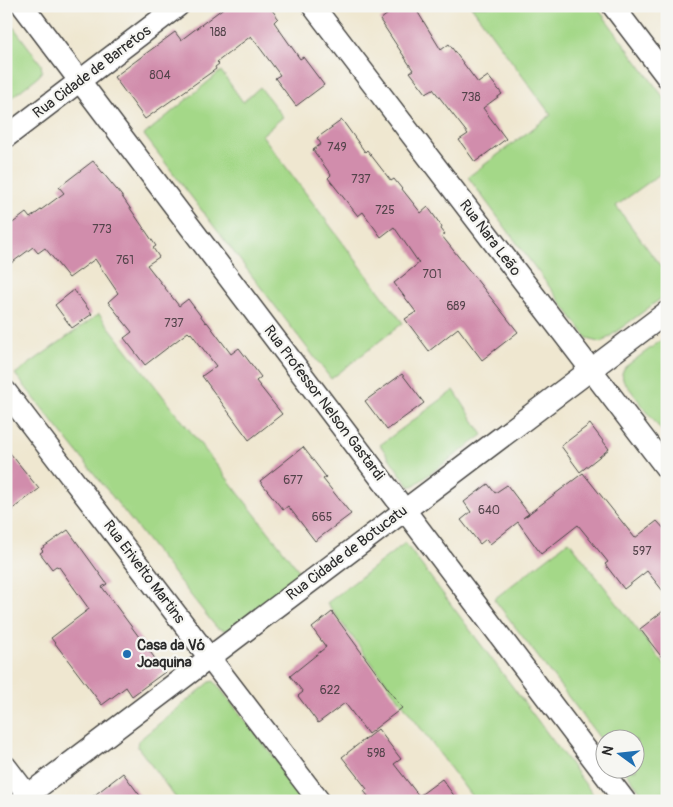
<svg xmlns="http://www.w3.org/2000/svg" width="673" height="807" font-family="Pangolin,sans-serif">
  <rect width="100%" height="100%" fill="#f6f6f2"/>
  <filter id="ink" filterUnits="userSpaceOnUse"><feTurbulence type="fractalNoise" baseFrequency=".02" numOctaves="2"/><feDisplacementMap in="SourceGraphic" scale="10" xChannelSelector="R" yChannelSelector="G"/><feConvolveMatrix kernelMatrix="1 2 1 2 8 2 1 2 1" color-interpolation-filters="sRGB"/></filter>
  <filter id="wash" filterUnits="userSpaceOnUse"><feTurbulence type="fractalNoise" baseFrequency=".0096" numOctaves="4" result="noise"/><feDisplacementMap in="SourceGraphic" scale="20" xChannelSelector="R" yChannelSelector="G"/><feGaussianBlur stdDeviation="1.12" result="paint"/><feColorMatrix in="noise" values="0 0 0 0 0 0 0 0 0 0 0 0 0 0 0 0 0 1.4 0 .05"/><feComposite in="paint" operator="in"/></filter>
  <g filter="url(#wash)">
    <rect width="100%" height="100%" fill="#efe7d0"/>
    <path fill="#a4d888" stroke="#68825a" d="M471 6H596L667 102V169L616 206 667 275V294L601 343 588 339 468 177 551 115Z
      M6 17 41 64 42 71 39 76 6 102Z
      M221 71 243 102 260 87 283 117 262 135 403 323 331 379 144 135Z
      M99 314 300 572 228 631 217 628 212 622 15 374Z
      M667 336V438L623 380 622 373 625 367Z
      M454 390 483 435 413 486H409L380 445Z
      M569 541 667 668V801H648L624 770H636V740H606L605 745 494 599Z
      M405 543 598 801H475L327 603Z
      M214 681 309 801H178L137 746 138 741 210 682Z"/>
    <g id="blocks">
      <path fill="#d18dac" d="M226 6H269L278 18 274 22 300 59 303 57 324 85 296 106 275 78 280 75 251 36 217 62 219 64 215 67 216 69 145 119 114 77 175 32 181 40Z
        M398 6H414L441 50 449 44 478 83 488 76 502 94 483 108 506 139 475 162 459 140 468 134 433 89 426 93 410 72 413 70 380 20Z
        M342 120 365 152 367 150 391 181 394 179 421 213 428 207 442 227 441 229 445 234 442 236 518 332 482 360 458 328 429 351 405 319 416 312 394 283 419 263 394 227 381 237 363 212 358 216 328 178 331 175 313 150 321 144 317 138Z
        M93 161 121 195 156 246 153 248 159 257 147 265 179 306 188 299 206 323 207 322 231 354 239 348 261 377 256 381 282 414 249 440 202 376 216 366 191 333 190 334 188 332 145 365 124 338 132 332 108 302 118 293 95 259 69 278 45 248 38 253 33 247 6 267V228L26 213 30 218 64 193 59 187Z
        M74 290 92 314 72 328 55 305Z
        M402 374 424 403 387 430 365 401Z
        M590 424 609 449 580 472 561 446Z
        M303 447 326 477 323 479 351 514 315 541 288 506 283 510 260 481Z
        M6 448 39 489 6 514Z
        M583 473 635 538 657 521 667 532V596L647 571 624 589 605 564 608 562 578 525 541 554 518 522 490 544 486 539 480 544 461 520 471 512 464 502 488 484 495 493 507 485 529 514 523 518Z
        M68 530 107 584 102 587 165 672 132 696 126 687 102 705 51 638 89 609 59 567 56 566 52 569 40 553 43 551 41 549Z
        M667 608V664L640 629Z
        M332 612 402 708 368 734 345 703 318 723 298 696 303 692 290 676 326 647 312 628Z
        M378 729 401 759 394 764 419 796 442 779 458 801H372L364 791 367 789 342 757Z
        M123 773 144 801H87Z"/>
    </g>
  </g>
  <g filter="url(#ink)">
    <use href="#blocks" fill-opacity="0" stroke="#484744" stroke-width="1"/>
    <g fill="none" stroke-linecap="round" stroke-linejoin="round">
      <defs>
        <path id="minor" d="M23 6 625 801
          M313 6 667 469
          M613 6 667 77
          M6 137 178 6
          M6 392 319 801
          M6 767 32 801
          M28 795 667 312"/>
      </defs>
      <use href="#minor" stroke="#484744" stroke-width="24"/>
      <use href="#minor" stroke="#fff" stroke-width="21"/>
    </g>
  </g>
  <circle fill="#1f6fb2" stroke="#f6f6f2" stroke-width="2" cx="127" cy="654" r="5"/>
  <g text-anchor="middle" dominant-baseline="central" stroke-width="4.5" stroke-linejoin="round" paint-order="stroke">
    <g font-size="12" fill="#54444b">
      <text x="218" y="32">188</text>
      <text x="160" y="75">804</text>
      <text x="471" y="97">738</text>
      <text x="337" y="147">749</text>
      <text x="361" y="179">737</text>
      <text x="385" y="210">725</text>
      <text x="102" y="229">773</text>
      <text x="125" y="260">761</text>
      <text x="432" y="274">701</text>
      <text x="456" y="306">689</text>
      <text x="174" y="323">737</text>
      <text x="293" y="480">677</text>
      <text x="489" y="510">640</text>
      <text x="322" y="517">665</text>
      <text x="642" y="551">597</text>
      <text x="330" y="690">622</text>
      <text x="376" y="753">598</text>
    </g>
    <g font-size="15" fill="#2b2b2b" stroke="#f6f6f2">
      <text transform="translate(92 72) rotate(-37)">Rua Cidade de Barretos</text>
      <text transform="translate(490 238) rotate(53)">Rua Nara Leão</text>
      <text transform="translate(324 403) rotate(53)">Rua Professor Nelson Gastardi</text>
      <text transform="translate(347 553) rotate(-37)">Rua Cidade de Botucatu</text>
      <text transform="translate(144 572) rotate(53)">Rua Erivelto Martins</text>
    </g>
    <g font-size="15" font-weight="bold" fill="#2b2b2b" stroke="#f6f6f2" text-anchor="start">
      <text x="137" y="645">Casa da Vó<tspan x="137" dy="17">Joaquina</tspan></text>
    </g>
  </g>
  <rect width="673" height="807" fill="none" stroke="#f6f6f2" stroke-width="25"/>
  <g transform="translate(620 754) rotate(285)"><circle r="24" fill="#f6f6f2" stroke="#a5a5a2"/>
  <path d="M0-4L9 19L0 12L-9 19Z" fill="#1f6fb2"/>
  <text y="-8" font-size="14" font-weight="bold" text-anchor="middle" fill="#2b2b2b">N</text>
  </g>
</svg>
